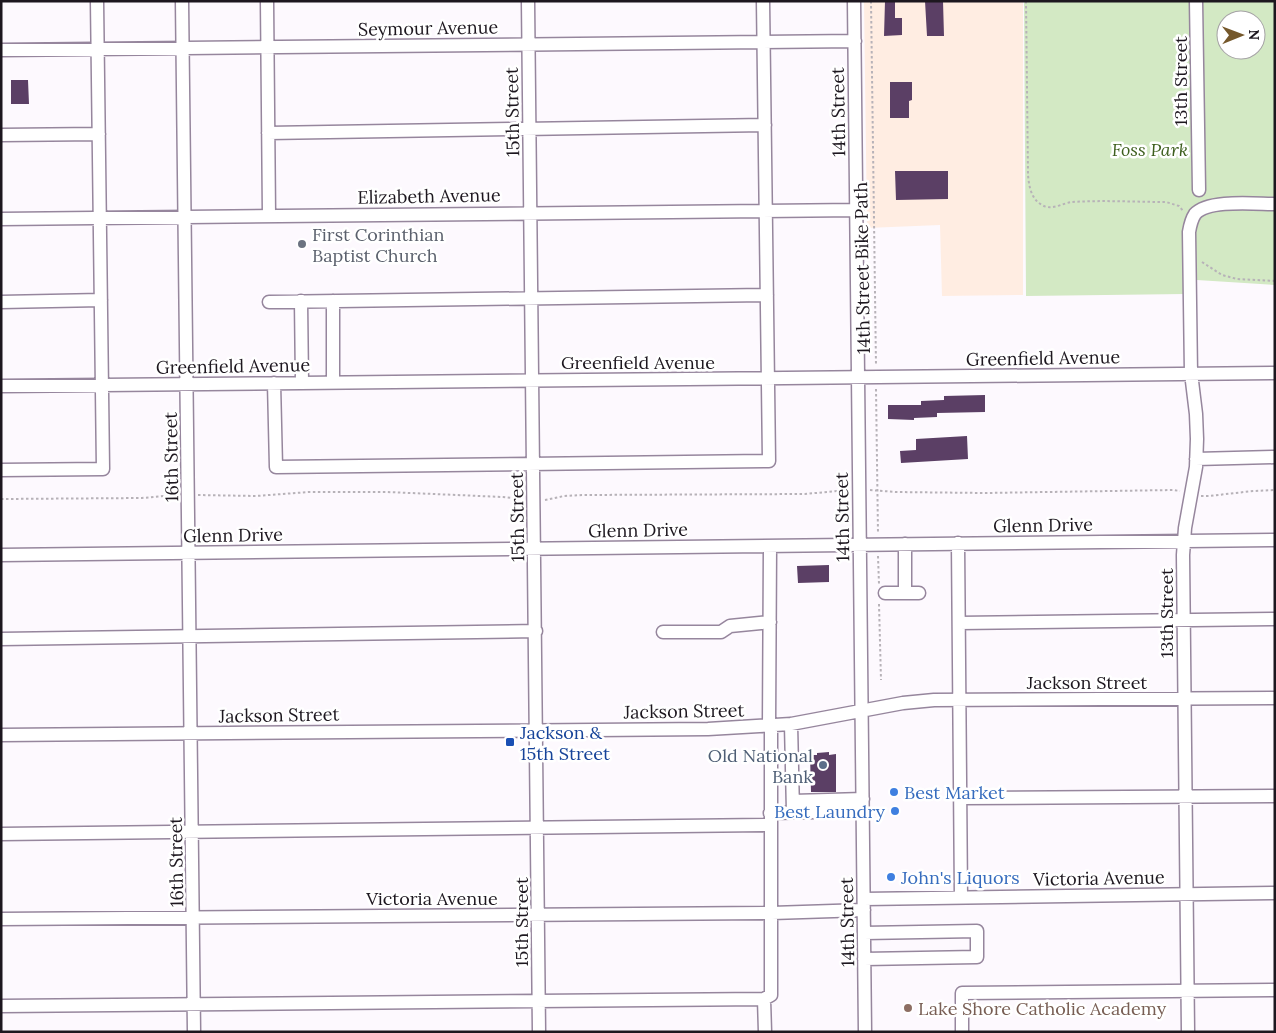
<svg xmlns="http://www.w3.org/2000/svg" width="1276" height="1033" font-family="Lora,serif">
  <rect width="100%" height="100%" fill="#fdf9fe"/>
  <path fill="#ffede2" d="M864 1H1023V295L942 296 940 225 867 228Z"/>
  <path fill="#d3e9c4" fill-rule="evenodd" d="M1024 1H1275V285L1197 280 1185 294 1026 296ZM1226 20H1256V50H1226Z"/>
  <path fill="#5b3f65" d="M885 1H895V18H902V35L884 36Z
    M925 1H943L944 36H927Z
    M11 80H28L29 104H11Z
    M890 82H912V100L909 101V118H890Z
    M895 171H948V199L896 200Z
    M985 395V412L937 413V417L914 418V420L888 419V405H921V401L944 400V396Z
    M967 436 968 459 901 463 900 451 916 450V439Z
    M829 565V582L798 583 797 566Z
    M829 752V755L836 754V792H811L810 755H817V753Z"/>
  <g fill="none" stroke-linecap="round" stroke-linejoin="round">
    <defs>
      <path id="minor" d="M182 1 194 1032
        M267 1 269 216
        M528 1 539 1032
        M854 1 865 1032
        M1196 1 1199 190
        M1 50 855 41
        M268 133 765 125
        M1 135 99 134
        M1 219 857 210
        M301 301 302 383
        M333 301V382
        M1 302 101 300
        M269 302 767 295
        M274 383 276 467 769 461 763 1
        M1 386 1275 373
        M1196 459 1275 457
        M1 470 103 469 97 1
        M958 543 961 898
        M1 555 1275 540
        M885 593H919
        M905 593V544
        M959 623 1275 619
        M663 632H721L730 626 770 622
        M1 639 536 631
        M791 724 793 812
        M769 726 770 546
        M1 735 708 729 791 724 903 703 934 700 1275 698
        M960 798 1275 796
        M793 801 863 799
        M770 813 863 811
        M1 834 770 825
        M864 899 1275 893
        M1 919 772 913 864 910
        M864 933 977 931V957L864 959
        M764 999 765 1032
        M1 1006 764 999 771 995V726
        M962 1032V993L1275 990
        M1188 1032 1183 555 1185 528 1196 467 1197 439 1196 414 1191 373 1189 232C1190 226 1191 220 1195 214 1208 199 1256 204 1275 204"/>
    </defs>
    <use href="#minor" stroke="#96869d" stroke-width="15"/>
    <path stroke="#b7b2b8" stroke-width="2" stroke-dasharray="2.5 2.5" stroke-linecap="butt" d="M871 1 876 366
      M1026 1 1028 175C1029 186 1031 199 1042 205 1051 211 1063 203 1072 202 1103 200 1135 202 1166 202L1179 206 1184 212
      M1202 262 1222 275 1237 279 1275 281
      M876 389 878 534
      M870 490 896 492 985 493 1173 490 1180 491
      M198 495 256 496 309 492H387L503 497 521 499
      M1201 496H1209L1253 491 1275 490
      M1 499 142 498 176 495
      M545 500 564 496 582 495 805 494 848 490
      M878 556 879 584
      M879 604 881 680"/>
    <use href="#minor" stroke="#fff" stroke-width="12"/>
  </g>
  <circle fill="#6b7280" stroke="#fff" stroke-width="2" cx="302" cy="244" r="5"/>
  <rect fill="#1a4fb4" stroke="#fff" stroke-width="2" x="505" y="737" width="10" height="10" rx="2.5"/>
  <circle fill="#5c6f8a" stroke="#fff" stroke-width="2" cx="823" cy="765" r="5"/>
  <g fill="#3f7fe0" stroke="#fff" stroke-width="2">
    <circle cx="894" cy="792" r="5"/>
    <circle cx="895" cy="811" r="5"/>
    <circle cx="891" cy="877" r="5"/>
  </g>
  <circle fill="#8d6e63" stroke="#fff" stroke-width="2" cx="908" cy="1008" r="5"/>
  <g text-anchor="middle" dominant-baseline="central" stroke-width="5" stroke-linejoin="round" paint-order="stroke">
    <g font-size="18" fill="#1d171f" stroke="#fff">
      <text transform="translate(428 28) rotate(-1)">Seymour Avenue</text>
      <text transform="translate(1180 81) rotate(-90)">13th Street</text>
      <text transform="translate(512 112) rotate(-91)">15th Street</text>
      <text transform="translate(838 112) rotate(-91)">14th Street</text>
      <text transform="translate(429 196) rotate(-1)">Elizabeth Avenue</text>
      <text transform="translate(862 268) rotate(-91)">14th Street Bike Path</text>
      <text transform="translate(1043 358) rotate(-1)">Greenfield Avenue</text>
      <text x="638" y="362">Greenfield Avenue</text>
      <text transform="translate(233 366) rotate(-1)">Greenfield Avenue</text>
      <text transform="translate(171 457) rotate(-91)">16th Street</text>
      <text transform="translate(517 517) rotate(-91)">15th Street</text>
      <text transform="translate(842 517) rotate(-91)">14th Street</text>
      <text transform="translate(1043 525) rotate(-1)">Glenn Drive</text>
      <text transform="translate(638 530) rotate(-1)">Glenn Drive</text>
      <text transform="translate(233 535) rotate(-1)">Glenn Drive</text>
      <text transform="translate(1166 613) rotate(-90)">13th Street</text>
      <text x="1087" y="682">Jackson Street</text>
      <text transform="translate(684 711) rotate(-1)">Jackson Street</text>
      <text transform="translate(279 715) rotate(-1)">Jackson Street</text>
      <text transform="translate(176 862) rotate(-91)">16th Street</text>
      <text transform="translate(1099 878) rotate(-1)">Victoria Avenue</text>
      <text x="432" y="898">Victoria Avenue</text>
      <text transform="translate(521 922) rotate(-90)">15th Street</text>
      <text transform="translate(847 922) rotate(-91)">14th Street</text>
    </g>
    <g font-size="18" font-style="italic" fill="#3e5f1e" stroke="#fff">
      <text x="1150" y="149">Foss Park</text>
    </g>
    <g font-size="18" fill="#5b616d" stroke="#fff" text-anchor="start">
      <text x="312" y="234">First Corinthian<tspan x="312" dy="21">Baptist Church</tspan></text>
    </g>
    <g font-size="18" fill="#164399" stroke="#fff" text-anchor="start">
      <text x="520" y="732">Jackson &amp;<tspan x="520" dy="21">15th Street</tspan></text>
    </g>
    <g font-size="18" fill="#4e5e75" stroke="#fff" text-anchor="end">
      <text x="813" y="755">Old National<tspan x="813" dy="21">Bank</tspan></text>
    </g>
    <g font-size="18" fill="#366cbe" stroke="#fff" text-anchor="start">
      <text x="904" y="792">Best Market</text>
      <text x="885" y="811" text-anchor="end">Best Laundry</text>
      <text x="901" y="877">John's Liquors</text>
    </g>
    <g font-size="18" fill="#785e54" stroke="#fff" text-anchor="start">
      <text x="918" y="1008">Lake Shore Catholic Academy</text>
    </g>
  </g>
  <rect width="1276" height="1033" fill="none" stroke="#1d171f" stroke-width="5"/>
  <g transform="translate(1241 35) rotate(89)"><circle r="24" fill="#ffffff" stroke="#a5a2a5"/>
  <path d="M0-4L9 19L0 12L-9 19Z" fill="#75582b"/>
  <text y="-8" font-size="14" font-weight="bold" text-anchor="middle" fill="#1d171f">N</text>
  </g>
</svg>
